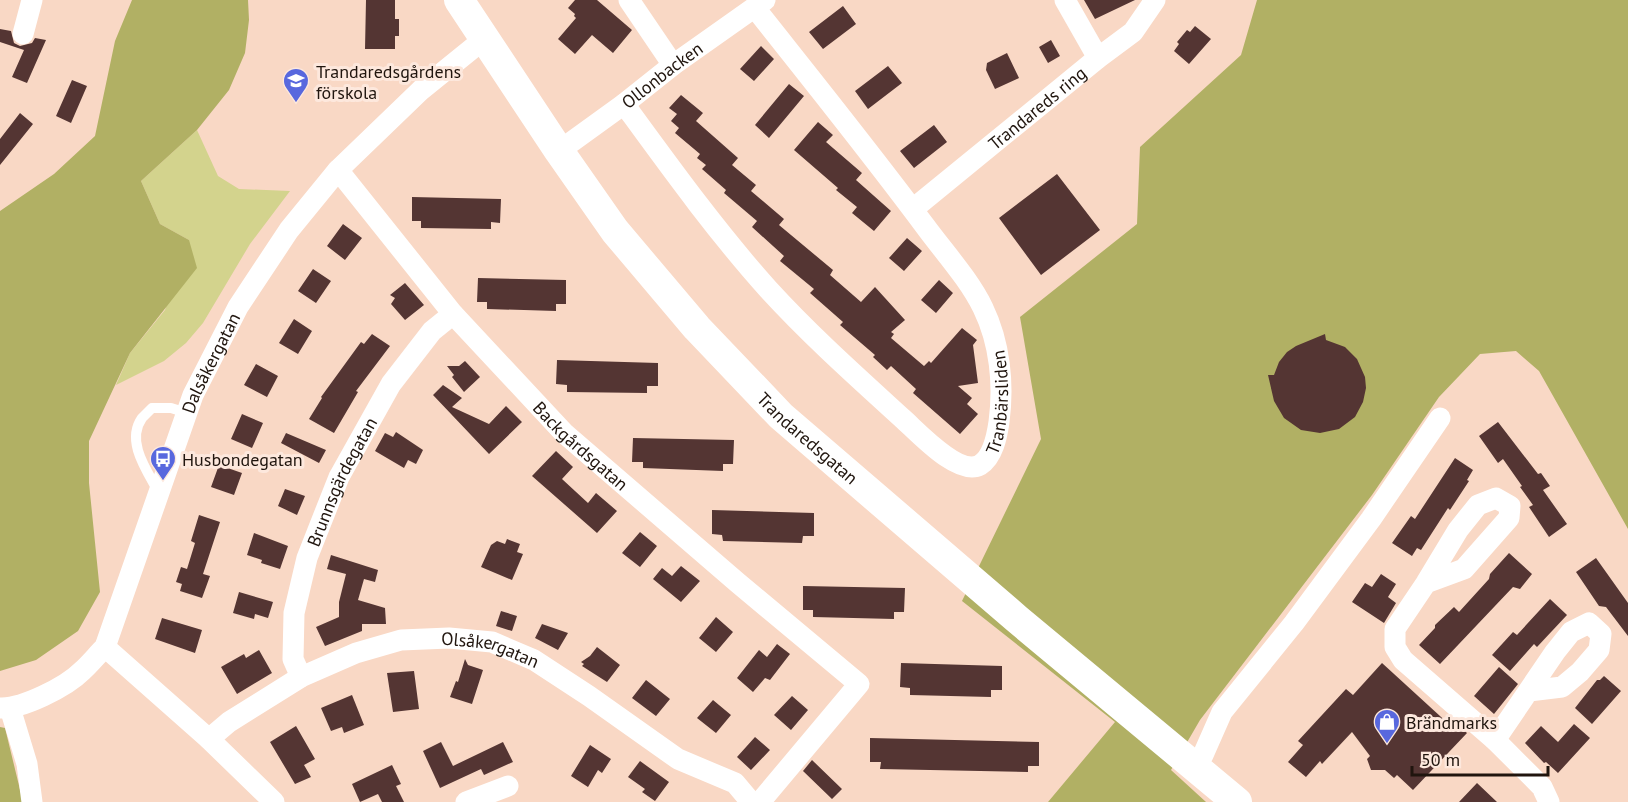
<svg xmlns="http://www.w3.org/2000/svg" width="1628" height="802" font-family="'PT Sans',sans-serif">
  <rect width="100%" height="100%" fill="#f9d8c5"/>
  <path fill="#d3d38d" d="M197 130 218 176 239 189 290 191 250 244 203 323 186 343 164 361 116 385 130 353 165 310 189 240 160 224 141 181Z"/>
  <path fill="#b1b064" d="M132 0H248L249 20 245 53 229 90 197 130 141 181 160 224 189 240 197 268 130 353 89 441V483L100 592 78 631 36 660 0 671V211L54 174 95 136 115 41Z
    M1257 0H1628V529L1539 371 1516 351 1480 354 1439 397 1372 495 1200 720 1171 770 1206 802H1048L1115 722 962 601 1041 439 1020 317 1137 224 1140 147 1241 55Z
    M0 727 5 728 23 802H0Z"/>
  <path fill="#543533" d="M366 0H395V19H399V36H395V49H365Z
    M575 0H597L632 30 613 53 592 35 575 54 558 39 576 18 574 16 575 14 568 8Z
    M1084 0H1135L1095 19Z
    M843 6 856 24 823 49 809 32Z
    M1195 26 1211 39 1189 64 1174 51 1179 44 1177 42 1187 30 1190 32Z
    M0 29 11 31 14 43 20 46 32 43 35 38 46 40 27 83 12 77 24 50 0 42Z
    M1051 40 1060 56 1048 63 1039 47Z
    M761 46 774 59 754 81 740 69Z
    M1007 53 1019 78 995 89 986 70 987 63Z
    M888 66 902 83 868 109 855 91Z
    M72 80 87 86 71 123 56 116Z
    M789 84 804 96 769 138 755 125Z
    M681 95 703 113 696 121 738 158 732 165 756 185 751 191 784 219 779 225 833 270 830 275 861 302 875 287 905 320 891 332 894 334 891 338 924 366 929 361 931 363 962 328 977 340 973 345 978 383 958 386 972 398 967 404 978 414 960 434 913 393 916 389 891 366 887 370 873 357 875 355 840 325 843 322 810 293 814 289 780 261 784 256 752 227 757 221 724 193 726 190 702 169 706 165 697 158 700 154 675 133 679 128 671 121 677 114 669 108Z
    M20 113 33 124 0 165V139Z
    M818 122 833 135 826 142 862 173 856 180 891 211 874 231 852 213 857 207 836 190 838 188 794 150Z
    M934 125 947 142 914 168 900 151Z
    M1057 174 1100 230 1041 275 999 218Z
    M412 197 501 199 500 223 491 222V229L421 228V221H412Z
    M343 224 362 238 345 260 327 246Z
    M907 238 922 251 904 271 889 258Z
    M313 269 331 281 316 303 298 291Z
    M478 278 566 280V304H556V311L487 309V302H477Z
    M939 280 953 293 936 313 921 300Z
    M405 283 424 305 405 320 391 304 395 298 390 295Z
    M294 319 312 331 298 354 279 343Z
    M372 334 390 346 356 391 358 392 334 433 309 419 322 398 321 397 361 342 364 344Z
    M1325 334 1326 340 1345 347 1357 359 1365 377 1366 388 1363 402 1355 417 1339 429 1320 433 1301 430 1284 418 1274 401 1268 375H1274L1279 362 1287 352 1296 346Z
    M557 360 658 363V386H647V393L567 392V385L556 384Z
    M465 361 480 377 464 392 452 377 454 375 447 366H459Z
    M256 364 278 376 267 397 244 385Z
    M443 385 462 398 452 407 489 424 506 406 522 422 489 454 433 395Z
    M242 414 263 423 252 448 231 439Z
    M1498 422 1538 474 1541 473 1550 486 1543 490 1567 524 1549 537 1529 507 1533 505 1520 487 1522 486 1503 459 1498 463 1479 436Z
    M396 432 423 450 416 464 408 460 404 468 375 451 385 433 393 437Z
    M286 433 326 450 319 463 281 443Z
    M633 438 734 440 733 464H723V471L643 468V462H632Z
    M556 451 573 467 562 479 588 503 596 493 617 511 597 533 532 476Z
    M1455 458 1473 470 1467 480 1469 481 1450 510 1448 508 1421 550 1417 548 1412 556 1392 543 1411 516 1415 519Z
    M219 465 242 473 234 495 211 487Z
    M285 489 305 496 297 515 278 506Z
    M712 510 814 513V536H803L802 543 723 541 722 535 712 534Z
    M199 515 220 522 203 574 210 576 202 598 180 591 182 584 176 582 181 567 187 569 195 543 191 541Z
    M640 532 657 546 640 567 622 553Z
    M254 533 288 546 280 569 261 563 262 560 247 555Z
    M507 539 520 544 517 552 523 554 512 580 481 567 491 545 497 541 505 544Z
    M1509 553 1532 574 1520 589 1513 587 1440 664 1419 645 1435 628V625L1454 607 1459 612 1489 579 1490 574Z
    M331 555 378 570 375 582 364 579 358 600 385 608 386 624H362V631L325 646 316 627 339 617V602L346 574 327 569Z
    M1596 558 1628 603V636L1606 607 1599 606 1576 572Z
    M681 566 700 581 681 602 653 579 662 568 672 576Z
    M1381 574 1396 584 1388 597 1396 603 1384 623 1352 602 1365 583 1372 587Z
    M803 586 905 588 904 612H894V619L813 617V610H803Z
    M239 592 273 602 268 618 255 614 254 619 233 613Z
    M1550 599 1567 615 1537 647 1534 644 1510 671 1492 655 1513 632 1517 635Z
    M501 611 517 616 512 631 496 626Z
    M716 617 733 632 716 652 699 638Z
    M162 618 202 630 195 653 155 639Z
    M542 624 568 633 558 650 535 638Z
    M777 644 790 654 770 680 765 678 753 692 737 678 759 650 767 657Z
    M597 647 620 665 607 682 582 666 584 664 581 662 590 656Z
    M259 650 272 673 237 694 221 667 244 654 246 658Z
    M465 659 468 665 483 670 472 704 450 697 456 681 458 682Z
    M901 663 1002 666V690H991V697L910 695V688L900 687Z
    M1382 663 1452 727 1456 723 1467 733 1413 790 1397 775 1394 778 1385 770H1371L1367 759 1370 756 1352 732 1322 764 1320 761 1306 777 1288 762 1303 745 1298 741 1346 689 1353 695Z
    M1499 667 1518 684 1494 714 1474 696Z
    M414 671 419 709 393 712 387 673Z
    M1604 676 1621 691 1592 724 1575 708 1597 680H1600Z
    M646 680 670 699 656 716 632 698Z
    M352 695 364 725 344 733 342 727 331 731 321 708Z
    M792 696 808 710 791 730 774 715Z
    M713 700 731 715 716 733 697 718Z
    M1574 724 1590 738 1558 773 1546 762 1544 763 1525 743 1541 726 1558 742Z
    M296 726 315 759 304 765 311 777 295 784 270 742Z
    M755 737 770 750 751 770 737 757Z
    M870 738 1039 742V766H1028V772L880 769 881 762H870Z
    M441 742 453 766 503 742 513 762 484 775 481 769 440 788 423 751Z
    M590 745 611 759 602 773 598 770 588 787 571 776Z
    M812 760 842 789 832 799 803 771Z
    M640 761 669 782 655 801 642 792 645 789 628 777Z
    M392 765 401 784 396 786 404 802H382L378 794 360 802 352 784Z
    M1477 783 1497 802H1459Z"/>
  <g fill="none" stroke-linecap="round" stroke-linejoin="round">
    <path stroke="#fff" stroke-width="10" d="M159 493C148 472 125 442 142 418 145 415 149 411 152 408H171L187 413"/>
    <g stroke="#fff" stroke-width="21">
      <path d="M629 0 673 65"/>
      <path d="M1065 0 1098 58"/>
      <path d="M23 34 32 0"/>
      <path id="s1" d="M624 104C670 167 716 231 768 289 810 335 856 376 902 418 917 431 958 477 980 465 993 457 997 436 999 422 1004 384 1000 343 983 308 969 279 944 252 925 226 870 152 812 80 755 8"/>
      <path id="s2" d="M559 151 624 104 673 65 765 0"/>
      <path id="s3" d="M338 170 453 314 564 433 738 583 859 684 760 802"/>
      <path id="s4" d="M913 209 1098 58 1133 32 1155 0"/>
      <path d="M1426 583 1464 569 1509 518 1510 506 1496 498 1478 505 1458 530 1426 583 1395 629V647L1403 660 1495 740 1542 787 1549 802"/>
      <path d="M105 647 209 739 274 802"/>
      <path id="s5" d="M301 677 293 659 294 613 307 558 339 477 391 384 432 331 453 314"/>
      <path id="s6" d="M0 708C22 709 66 687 82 671 90 664 97 655 105 647L193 395 238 307 289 230 338 170 421 90 484 39"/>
      <path d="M10 708 27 764 32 802"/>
      <path id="s7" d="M209 739 229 722 301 677 356 653 401 640 449 638 492 642 534 660 589 696 678 759 735 783 751 802"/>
      <path d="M1495 740 1555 652 1571 632 1589 623 1601 634 1599 650 1580 672 1562 687 1529 691"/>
      <path d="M1194 765 1203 755 1222 712 1294 623 1371 519 1440 418"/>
      <path d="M466 802 508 786"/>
    </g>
    <path stroke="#fff" stroke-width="30" id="s8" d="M459 0 559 151 615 231 697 328 781 416 1017 619 1237 802"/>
  </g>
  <defs>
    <symbol id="school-pin" viewBox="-11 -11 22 30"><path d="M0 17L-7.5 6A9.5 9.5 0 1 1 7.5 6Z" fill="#5868de" stroke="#fde8dd"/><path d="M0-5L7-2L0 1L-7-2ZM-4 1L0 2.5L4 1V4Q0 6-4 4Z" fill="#fff"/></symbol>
    <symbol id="bus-pin" viewBox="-11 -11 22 30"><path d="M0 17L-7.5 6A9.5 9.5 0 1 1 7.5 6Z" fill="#5868de" stroke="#fde8dd"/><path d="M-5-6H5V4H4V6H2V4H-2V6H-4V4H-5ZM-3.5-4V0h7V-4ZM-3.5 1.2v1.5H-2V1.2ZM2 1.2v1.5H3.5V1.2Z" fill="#fff"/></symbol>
    <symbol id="shop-pin" viewBox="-11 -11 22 30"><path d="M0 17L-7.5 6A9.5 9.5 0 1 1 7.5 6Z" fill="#5868de" stroke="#fde8dd"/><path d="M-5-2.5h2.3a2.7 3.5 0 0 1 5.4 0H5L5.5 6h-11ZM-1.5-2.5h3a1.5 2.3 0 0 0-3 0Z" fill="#fff"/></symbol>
  </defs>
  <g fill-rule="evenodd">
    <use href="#school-pin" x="281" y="66" width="30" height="40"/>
    <use href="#bus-pin" x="148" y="444" width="30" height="40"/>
    <use href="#shop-pin" x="1372" y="707" width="30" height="40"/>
  </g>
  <g text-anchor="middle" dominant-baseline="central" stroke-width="6" stroke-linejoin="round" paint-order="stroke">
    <g font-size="18" fill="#20150e" stroke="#fde8dd" text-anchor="start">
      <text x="316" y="71">Trandaredsgårdens<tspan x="316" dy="21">förskola</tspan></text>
      <text x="182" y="459">Husbondegatan</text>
      <text x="1406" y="722">Brändmarks</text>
    </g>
    <g font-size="18" fill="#20150e" stroke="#fde8dd">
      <text stroke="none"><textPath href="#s2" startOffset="128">Ollonbacken</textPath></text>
      <text stroke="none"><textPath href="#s4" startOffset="160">Trandareds ring</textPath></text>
      <text stroke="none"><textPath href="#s6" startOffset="428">Dalsåkergatan</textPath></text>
      <text stroke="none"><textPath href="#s1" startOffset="584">Tranbärsliden</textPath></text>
      <text stroke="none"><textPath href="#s8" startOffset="562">Trandaredsgatan</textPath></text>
      <text stroke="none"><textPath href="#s3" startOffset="368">Backgårdsgatan</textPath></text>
      <text stroke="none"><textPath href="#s5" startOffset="206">Brunnsgärdegatan</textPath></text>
      <text stroke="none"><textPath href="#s7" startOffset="309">Olsåkergatan</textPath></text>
    </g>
  </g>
  <path d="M1412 766v9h136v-9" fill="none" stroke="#20150e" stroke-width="3"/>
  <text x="1421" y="766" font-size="18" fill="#20150e" stroke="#fde8dd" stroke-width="4.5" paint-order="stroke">50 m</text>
</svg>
